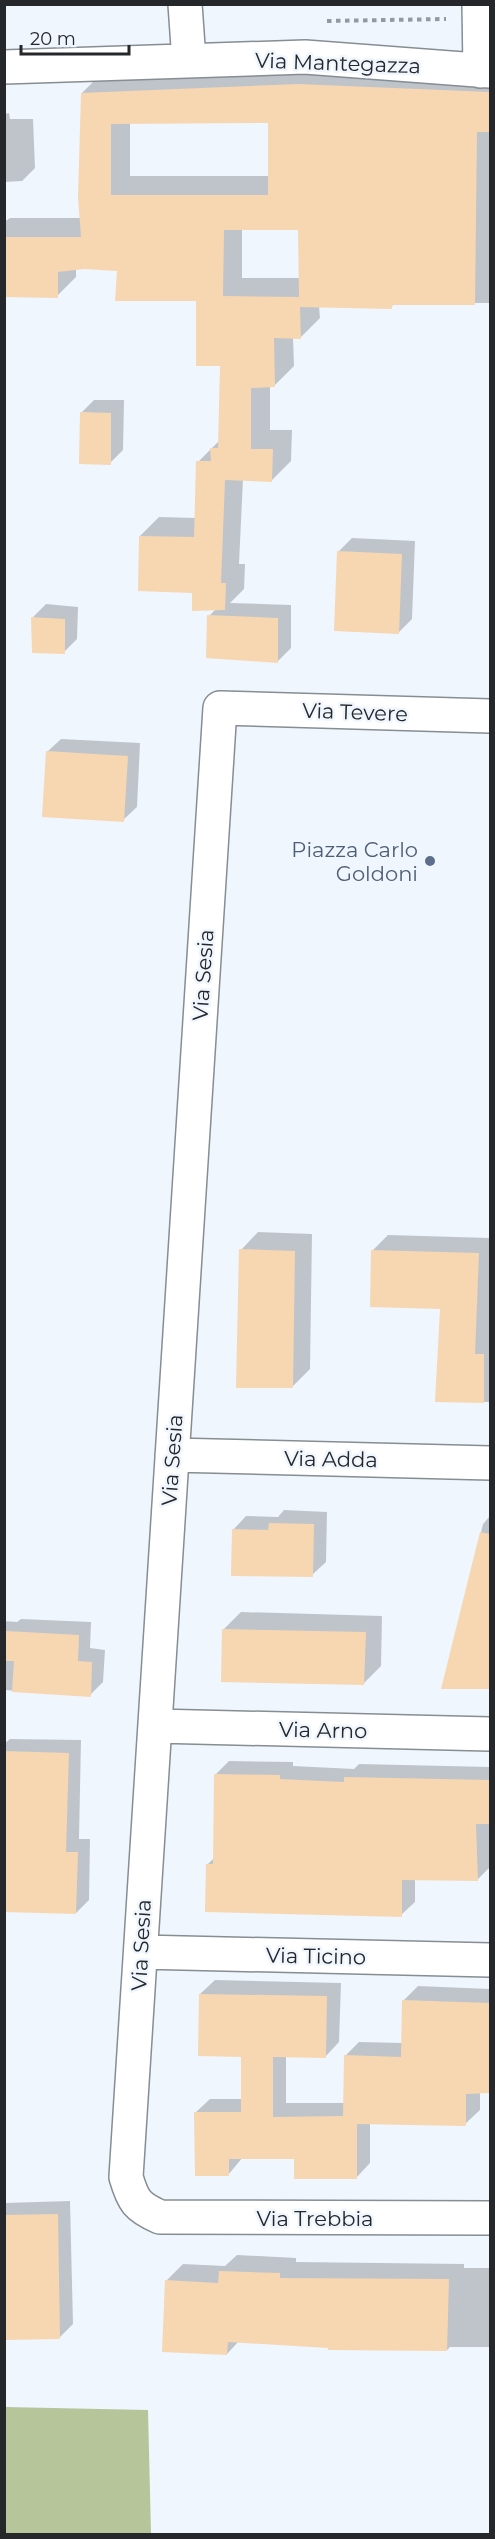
<svg xmlns="http://www.w3.org/2000/svg" width="495" height="2539" font-family="Montserrat,sans-serif">
  <rect width="100%" height="100%" fill="#eff6fd"/>
  <path fill="#b7c59a" d="M5 2407 148 2410 151 2534H5Z"/>
  <path fill="#0003" fill-rule="evenodd" d="M490 72V303H395L391 307 319 306 320 318 300 338 293 337 294 366 274 386H270V430H292L291 461 272 480 243 479 239 564H245L244 589 230 603 291 605V648L278 661 209 616 216 609 193 591 140 536 159 517 196 518 198 462 220 440 221 365 198 300 118 269H76V277L57 296H4V222L10 218H81L82 93 101 74ZM270 121V176H130V123ZM242 229H300V278H242Z
    M9 113 10 119H33L35 168 22 181 4 182V114Z
    M94 400H124L123 450 110 463 81 413Z
    M352 538 415 541 412 619 399 632 338 552Z
    M46 604 78 607 77 639 64 652 33 617Z
    M61 739 140 743 137 807 123 820 47 752Z
    M258 1232 312 1234 310 1369 292 1387 241 1250Z
    M388 1235 490 1238V1402L436 1401 441 1308 372 1251Z
    M284 1510 327 1512 326 1562 312 1575 233 1530 246 1516 278 1517Z
    M490 1516V1687L443 1688 483 1524Z
    M241 1612 382 1616 381 1666 364 1683 223 1630Z
    M21 1619 91 1622 90 1648 105 1650 103 1682 90 1695 4 1690V1621L17 1622Z
    M10 1739 81 1740 79 1839H90L89 1900 76 1913 4 1911V1744Z
    M229 1761 293 1762V1766L354 1769 359 1764 490 1767V1867L477 1880 415 1879V1902L401 1915 207 1865 214 1858 216 1774Z
    M215 1980 341 1983 339 2042 325 2057 286 2056V2103H344L345 2056 359 2042 403 2043 404 2000 418 1986 490 1989V2092H480V2110L465 2124 370 2123V2163L356 2178 295 2158 243 2157 228 2175 195 2113 210 2099H242V2055L200 1994Z
    M70 2201 73 2324 60 2337 4 2339V2203Z
    M237 2255 296 2258V2262L464 2264V2268H490V2347H450L447 2350 239 2341 227 2354 166 2281 183 2264 225 2266Z"/>
  <path fill="#f7d6b2" fill-rule="evenodd" d="M298 84 490 92V132H477L475 305H392V309L300 307 301 339 274 338 275 387 251 388V449H273L272 482 225 480 221 583H226L225 610 192 611V593L138 591 139 536 194 537 196 461H211L210 448H218L220 366H196V301H115L117 271 84 269 58 272V298L4 297V237H81L78 197 81 93ZM268 123V195H111V124ZM224 230H298L299 297 223 296Z
    M80 412 111 413V465L79 464Z
    M337 551 402 554 399 634 334 631Z
    M207 615 278 618V663L206 658Z
    M31 617 65 619V654L32 653Z
    M46 751 128 756 124 822 42 817Z
    M239 1249 295 1251 293 1388H236Z
    M371 1250 479 1253 475 1354H484V1403L435 1402 440 1309 370 1307Z
    M269 1523 314 1524 313 1577 231 1576 232 1529 268 1530Z
    M480 1532 490 1534V1689H441Z
    M222 1629 366 1632 364 1685 221 1682Z
    M6 1631 79 1635 78 1661 92 1662 91 1697 12 1692 14 1661H4Z
    M4 1751 69 1753 66 1852H78L76 1914 4 1912Z
    M214 1774 280 1775V1779L344 1782V1777L490 1780V1824H476L478 1881 402 1880V1917L205 1912 206 1864H213Z
    M199 1994 327 1996 326 2058 273 2057V2117L343 2116 344 2055 401 2057 402 2000 490 2003V2093L466 2094V2126L357 2124V2179H294V2159H229V2176H195L194 2112H241V2057L198 2056Z
    M58 2214 60 2339 4 2340V2215Z
    M219 2271 280 2273V2278L449 2279 447 2351 328 2350V2348L228 2342 227 2355 162 2352 165 2280 218 2283Z"/>
  <g fill="none" stroke-linecap="round" stroke-linejoin="round">
    <defs>
      <path id="minor" d="M185 4 189 61
        M479 4 480 71
        M4 67 305 57 490 71
        M490 716 220 708 126 2177C133 2201 137 2207 160 2217L490 2218
        M172 1455 490 1463
        M155 1726 490 1734
        M141 1952 490 1960"/>
    </defs>
    <use href="#minor" stroke="#868d93" stroke-width="36"/>
    <path stroke="#94999e" stroke-width="4" stroke-dasharray="4.5 4.5" stroke-linecap="butt" d="M327 21 446 19"/>
    <use href="#minor" stroke="#fff" stroke-width="33"/>
  </g>
  <circle fill="#5c6f8a" stroke="#eff6fd" stroke-width="2" cx="430" cy="861" r="6"/>
  <g text-anchor="middle" dominant-baseline="central" stroke-width="5" stroke-linejoin="round" paint-order="stroke">
    <g font-size="21" fill="#25272a" stroke="#eff6fd">
      <text transform="translate(338 63) rotate(2)">Via Mantegazza</text>
      <text transform="translate(355 712) rotate(2)">Via Tevere</text>
      <text transform="translate(203 975) rotate(-86)">Via Sesia</text>
      <text transform="translate(331 1459) rotate(1)">Via Adda</text>
      <text transform="translate(172 1460) rotate(-86)">Via Sesia</text>
      <text transform="translate(323 1730) rotate(1)">Via Arno</text>
      <text transform="translate(141 1945) rotate(-87)">Via Sesia</text>
      <text transform="translate(316 1956) rotate(1)">Via Ticino</text>
      <text x="315" y="2218">Via Trebbia</text>
    </g>
    <g font-size="21" fill="#4e5e75" stroke="#eff6fd" text-anchor="end">
      <text x="418" y="849">Piazza Carlo<tspan x="418" dy="24">Goldoni</tspan></text>
    </g>
  </g>
  <rect width="495" height="2539" fill="none" stroke="#25272a" stroke-width="12"/>
  <path d="M21 45v9h108v-9" fill="none" stroke="#25272a" stroke-width="3"/>
  <text x="30" y="45" font-size="18" fill="#25272a" stroke="#eff6fd" stroke-width="4.5" paint-order="stroke">20 m</text>
</svg>
